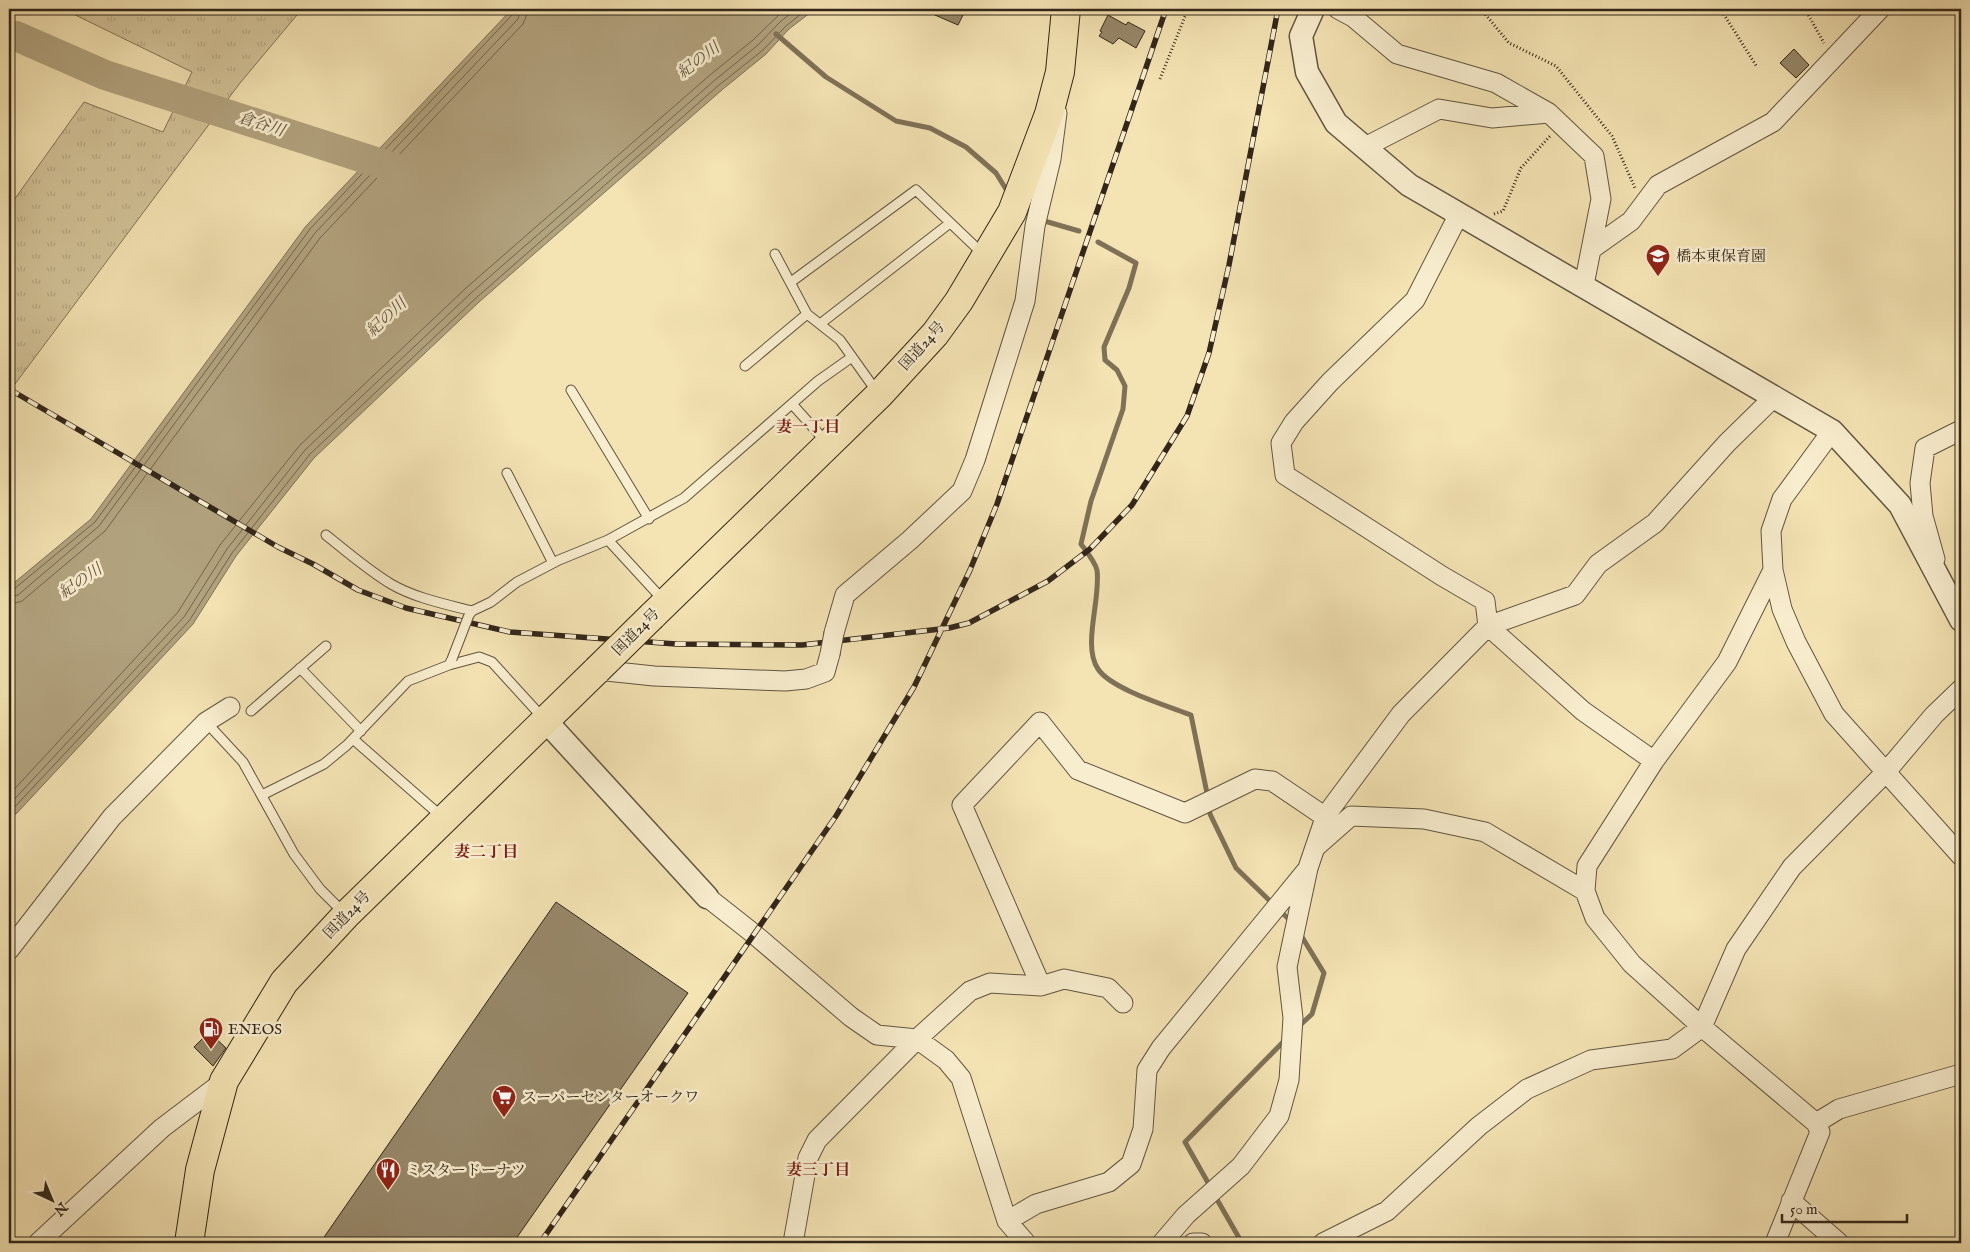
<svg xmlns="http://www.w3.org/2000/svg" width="1970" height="1252" font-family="'IM FELL English','Noto Serif JP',serif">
  <defs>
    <pattern id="grass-tufts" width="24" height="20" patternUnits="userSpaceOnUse" patternTransform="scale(1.25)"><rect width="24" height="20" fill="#d3c399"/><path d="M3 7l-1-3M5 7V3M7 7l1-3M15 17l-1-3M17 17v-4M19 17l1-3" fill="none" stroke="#b6a783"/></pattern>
  </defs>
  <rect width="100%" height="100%" fill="#f4e3b3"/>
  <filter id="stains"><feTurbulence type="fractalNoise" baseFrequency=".004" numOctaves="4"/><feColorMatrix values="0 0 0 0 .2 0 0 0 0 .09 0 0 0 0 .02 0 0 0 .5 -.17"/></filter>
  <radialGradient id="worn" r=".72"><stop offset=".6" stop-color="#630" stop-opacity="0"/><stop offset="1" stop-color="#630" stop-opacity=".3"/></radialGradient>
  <path fill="url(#grass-tufts)" stroke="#82745a" d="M63 9H302L240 83 9 392V207L84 102 163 132 192 72Z"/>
  <path fill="#b2a37f" stroke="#7f7157" d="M512 9H815L789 29 766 54 723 89 479 302 314 458 236 556 193 624 17 813 9 819V587L91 519 306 226Z"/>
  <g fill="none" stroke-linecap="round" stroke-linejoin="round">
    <path stroke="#72644c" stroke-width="1" d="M9 591 14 589 95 522 310 229 513 14 515 9
      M9 597 18 595 99 526 315 233 518 19 521 9
      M9 605 22 601 105 531 320 238 523 24 529 9
      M9 795 178 612 220 545 300 445 466 288 710 75 753 40 785 9
      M9 805 184 617 227 549 305 450 471 293 715 80 758 45 781 21 797 9
      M9 813 189 621 232 553 310 454 476 298 719 85 763 50 786 26 807 9"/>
    <path stroke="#7f7157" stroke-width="5" d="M776 34 826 77 896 121 930 128 966 147 996 173 1009 194
      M1041 220 1079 231
      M1098 242 1136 263 1129 288 1104 347 1105 360 1117 370 1125 386 1123 409 1091 501 1081 544C1086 551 1095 562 1097 570 1101 600 1082 645 1098 669 1111 689 1168 706 1191 715L1208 798
      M1209 807 1210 814 1236 868 1273 904
      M1279 910 1293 923
      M1297 1028 1312 1014 1324 973 1299 932
      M1211 1188 1185 1142 1286 1039
      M1215 1196 1242 1243"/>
    <path stroke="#b2a37f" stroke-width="30" d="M16 36 105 75 407 172"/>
  </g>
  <path fill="#97886a" stroke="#32261a" d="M921 9H966L958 25Z
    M1108 15 1126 25 1128 22 1145 31 1136 48 1119 38 1113 44 1099 36 1102 32 1100 31Z
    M1794 49 1809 65 1796 78 1780 63Z
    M556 902 688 993 513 1243H320Z
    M209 1032 226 1048 213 1066 194 1047Z"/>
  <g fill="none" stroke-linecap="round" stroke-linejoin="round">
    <defs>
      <path id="service" d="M775 254 807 314 840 340 877 392
        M791 282 916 190 984 255
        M820 324 950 223
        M745 366 807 314
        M571 390 649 519
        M792 404 827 443
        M507 473 553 563
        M326 535C347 552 368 570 391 584 415 598 445 604 472 611
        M608 540 684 498 818 381 852 357
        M469 615 472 611 491 602 517 582 559 560 608 540 664 601
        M451 661 449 665 479 657 492 662 543 718
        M300 668 361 731
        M251 711 326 646
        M206 722 243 762 294 854 320 889 344 913
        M353 739 442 817
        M262 795 324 764 347 745 408 681 449 665"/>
      <path id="minor" d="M1338 9 1353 17 1397 54 1496 83 1549 113
        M1365 147 1439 109 1492 118 1549 113 1594 156 1601 199 1584 285
        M1459 214 1415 300 1330 382 1294 422 1281 443 1285 475 1442 576 1485 601 1488 626 1583 711 1654 761
        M1593 248 1631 221 1658 185 1773 122 1880 9
        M1832 431 1782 499 1771 531 1773 570 1782 609 1796 642 1834 714 1961 856
        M1935 559 1923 516 1920 483 1925 448 1961 430
        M1773 570 1727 662 1654 761 1587 866 1585 891 1595 918 1632 964 1702 1027 1816 1123 1820 1132 1775 1243
        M834 633 845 595 910 540 962 491 975 460 1025 301 1035 226 1051 159 1057 113
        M597 670 654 676 785 681 806 679 825 672 830 654
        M1326 815 1401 714 1488 626 1575 595 1598 564 1655 523 1727 443 1775 396
        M1317 846 1351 816 1424 819 1485 832 1585 891
        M707 897 754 934 851 1017 877 1035 917 1039 946 1060 961 1078 1007 1221 1026 1243
        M9 950 112 817 206 722 230 707
        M1041 986 962 805 1040 722 1078 770 1185 813 1255 779 1272 781 1318 812 1326 815 1308 868 1287 967 1293 1018 1289 1080 1279 1116 1241 1166 1186 1215 1162 1243
        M1816 1123 1839 1109 1961 1074
        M1791 1201 1839 1243
        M1007 1221 1036 1204 1109 1182 1131 1164 1143 1129 1147 1070 1161 1048 1306 871
        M38 1243 162 1128 224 1081
        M793 1243 808 1158 817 1140 917 1039 970 991 990 983 1041 986 1064 979 1108 988 1123 1003
        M1193 1243H1202
        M1323 1243 1387 1211 1479 1126 1527 1089 1591 1060 1672 1049 1702 1027 1736 949 1792 867 1885 773 1934 715 1961 689"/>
      <path id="tertiary" d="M1313 9 1301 36 1307 72 1336 123 1409 185 1832 431 1900 505 1961 620
        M545 720 707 897"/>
      <path id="trunk" d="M652 616 879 395 935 334 959 301 1012 212 1049 114 1060 72 1066 9
        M189 1243 200 1170 224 1081 284 982 346 915 597 670"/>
    </defs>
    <use href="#service" stroke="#625540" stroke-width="11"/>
    <use href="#minor" stroke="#625540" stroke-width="21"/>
    <use href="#tertiary" stroke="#625540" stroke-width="25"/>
    <use href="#trunk" stroke="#32261a" stroke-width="30"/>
    <path stroke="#32261a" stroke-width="3" stroke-dasharray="1 2.5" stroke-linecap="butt" d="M293 9 298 11
      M1481 9 1509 43 1556 66 1612 136 1635 188
      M1727 9 1723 13 1757 67
      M1805 9 1824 43
      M1160 79 1188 9
      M1494 214 1503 211 1521 168 1550 136"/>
    <use href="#service" stroke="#f8edce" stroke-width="9"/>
    <use href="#minor" stroke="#f8edce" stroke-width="19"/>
    <use href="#tertiary" stroke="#f8edce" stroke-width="22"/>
    <use href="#trunk" stroke="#f4e3b3" stroke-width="28"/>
    <defs>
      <path id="rail" d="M9 389 278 547 313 564 358 590 406 608 510 632 676 644 802 645 949 628 969 623 1048 581 1090 549 1132 505 1187 416 1209 353 1229 265 1278 9
        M540 1243 836 816 914 687 970 570 997 504 1166 9"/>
    </defs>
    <use href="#rail" stroke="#32261a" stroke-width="5.5"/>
    <use href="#rail" stroke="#f8edce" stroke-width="4" stroke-dasharray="11" stroke-linecap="butt"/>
    <defs>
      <path id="service-bridge" d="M452 659 469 615"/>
      <path id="minor-bridge" d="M830 654 834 633"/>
      <path id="trunk-bridge" d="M597 670 652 616"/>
    </defs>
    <use href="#service-bridge" stroke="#625540" stroke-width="11" stroke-linecap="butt"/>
    <use href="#minor-bridge" stroke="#625540" stroke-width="21" stroke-linecap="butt"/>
    <use href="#trunk-bridge" stroke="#32261a" stroke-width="30" stroke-linecap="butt"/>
    <use href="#service-bridge" stroke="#f8edce" stroke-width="9"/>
    <use href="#minor-bridge" stroke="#f8edce" stroke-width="19"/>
    <use href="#trunk-bridge" stroke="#f4e3b3" stroke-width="28"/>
  </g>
  <defs>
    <symbol id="school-pin" viewBox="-11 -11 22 30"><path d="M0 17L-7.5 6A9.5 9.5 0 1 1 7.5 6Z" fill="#8f2418" stroke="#f8edce"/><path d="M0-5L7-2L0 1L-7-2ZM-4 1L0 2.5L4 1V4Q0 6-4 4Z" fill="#fff"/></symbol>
    <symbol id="fuel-pin" viewBox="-11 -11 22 30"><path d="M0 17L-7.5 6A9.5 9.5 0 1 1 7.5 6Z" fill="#8f2418" stroke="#f8edce"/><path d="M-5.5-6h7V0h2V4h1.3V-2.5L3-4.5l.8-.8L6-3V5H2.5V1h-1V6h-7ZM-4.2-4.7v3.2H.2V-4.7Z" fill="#fff"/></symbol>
    <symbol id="supermarket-pin" viewBox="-11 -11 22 30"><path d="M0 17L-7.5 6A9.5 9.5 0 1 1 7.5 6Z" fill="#8f2418" stroke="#f8edce"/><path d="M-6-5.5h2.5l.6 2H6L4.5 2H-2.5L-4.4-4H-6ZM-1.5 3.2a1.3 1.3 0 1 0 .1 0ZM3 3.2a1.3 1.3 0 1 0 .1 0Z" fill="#fff"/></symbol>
    <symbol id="restaurant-pin" viewBox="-11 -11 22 30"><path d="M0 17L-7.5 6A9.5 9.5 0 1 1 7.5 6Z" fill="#8f2418" stroke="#f8edce"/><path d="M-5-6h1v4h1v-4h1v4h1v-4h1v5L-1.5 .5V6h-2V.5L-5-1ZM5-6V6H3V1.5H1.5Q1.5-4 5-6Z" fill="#fff"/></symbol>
  </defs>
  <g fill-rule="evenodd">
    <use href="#school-pin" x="1644" y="242" width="28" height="38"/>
    <use href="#fuel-pin" x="197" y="1015" width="28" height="38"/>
    <use href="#supermarket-pin" x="490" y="1083" width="28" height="38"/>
    <use href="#restaurant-pin" x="374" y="1156" width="28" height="38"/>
  </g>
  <g text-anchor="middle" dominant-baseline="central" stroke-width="5" stroke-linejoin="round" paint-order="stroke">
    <g font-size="15" fill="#32261a" stroke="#f8edce" text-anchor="start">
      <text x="1676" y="256">橋本東保育園</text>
      <text x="228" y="1029">ENEOS</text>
      <text x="522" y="1097">スーパーセンターオークワ</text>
      <text x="406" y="1170">ミスタードーナツ</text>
    </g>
    <g font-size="15" fill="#32261a" stroke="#f8edce">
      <text transform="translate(922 346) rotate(-48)">国道24号</text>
      <text transform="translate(636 632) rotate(-45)">国道24号</text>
      <text transform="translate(347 915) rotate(-46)">国道24号</text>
    </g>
    <g font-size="16" font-style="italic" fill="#5f523d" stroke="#f8edce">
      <text transform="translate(699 61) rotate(-37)">紀の川</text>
      <text transform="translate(261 125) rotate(18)">倉谷川</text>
      <text transform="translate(387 318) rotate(-43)">紀の川</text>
      <text transform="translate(81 582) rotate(-34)">紀の川</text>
    </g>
    <g font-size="16" font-weight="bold" fill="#7a1f14" stroke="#f8edce">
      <text x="808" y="428">妻一丁目</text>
      <text x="486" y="853">妻二丁目</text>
      <text x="818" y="1171">妻三丁目</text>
    </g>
  </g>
  <rect width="1970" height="1252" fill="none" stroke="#f4e3b3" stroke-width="30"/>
  <rect x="10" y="10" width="1950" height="1232" fill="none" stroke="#32261a" stroke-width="2.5"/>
  <rect x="15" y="15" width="1940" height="1222" fill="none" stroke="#32261a"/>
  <g transform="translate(52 1200) rotate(136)" stroke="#f8edce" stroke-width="4" paint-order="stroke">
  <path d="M0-4L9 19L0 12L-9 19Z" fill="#32261a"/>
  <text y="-8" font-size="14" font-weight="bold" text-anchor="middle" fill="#32261a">N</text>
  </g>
  <path d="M1782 1214v8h125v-8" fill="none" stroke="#32261a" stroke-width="2.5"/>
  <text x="1790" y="1214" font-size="15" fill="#32261a" stroke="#f8edce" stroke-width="4" paint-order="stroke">50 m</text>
  <rect width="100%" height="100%" filter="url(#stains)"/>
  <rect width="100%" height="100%" fill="url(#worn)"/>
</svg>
